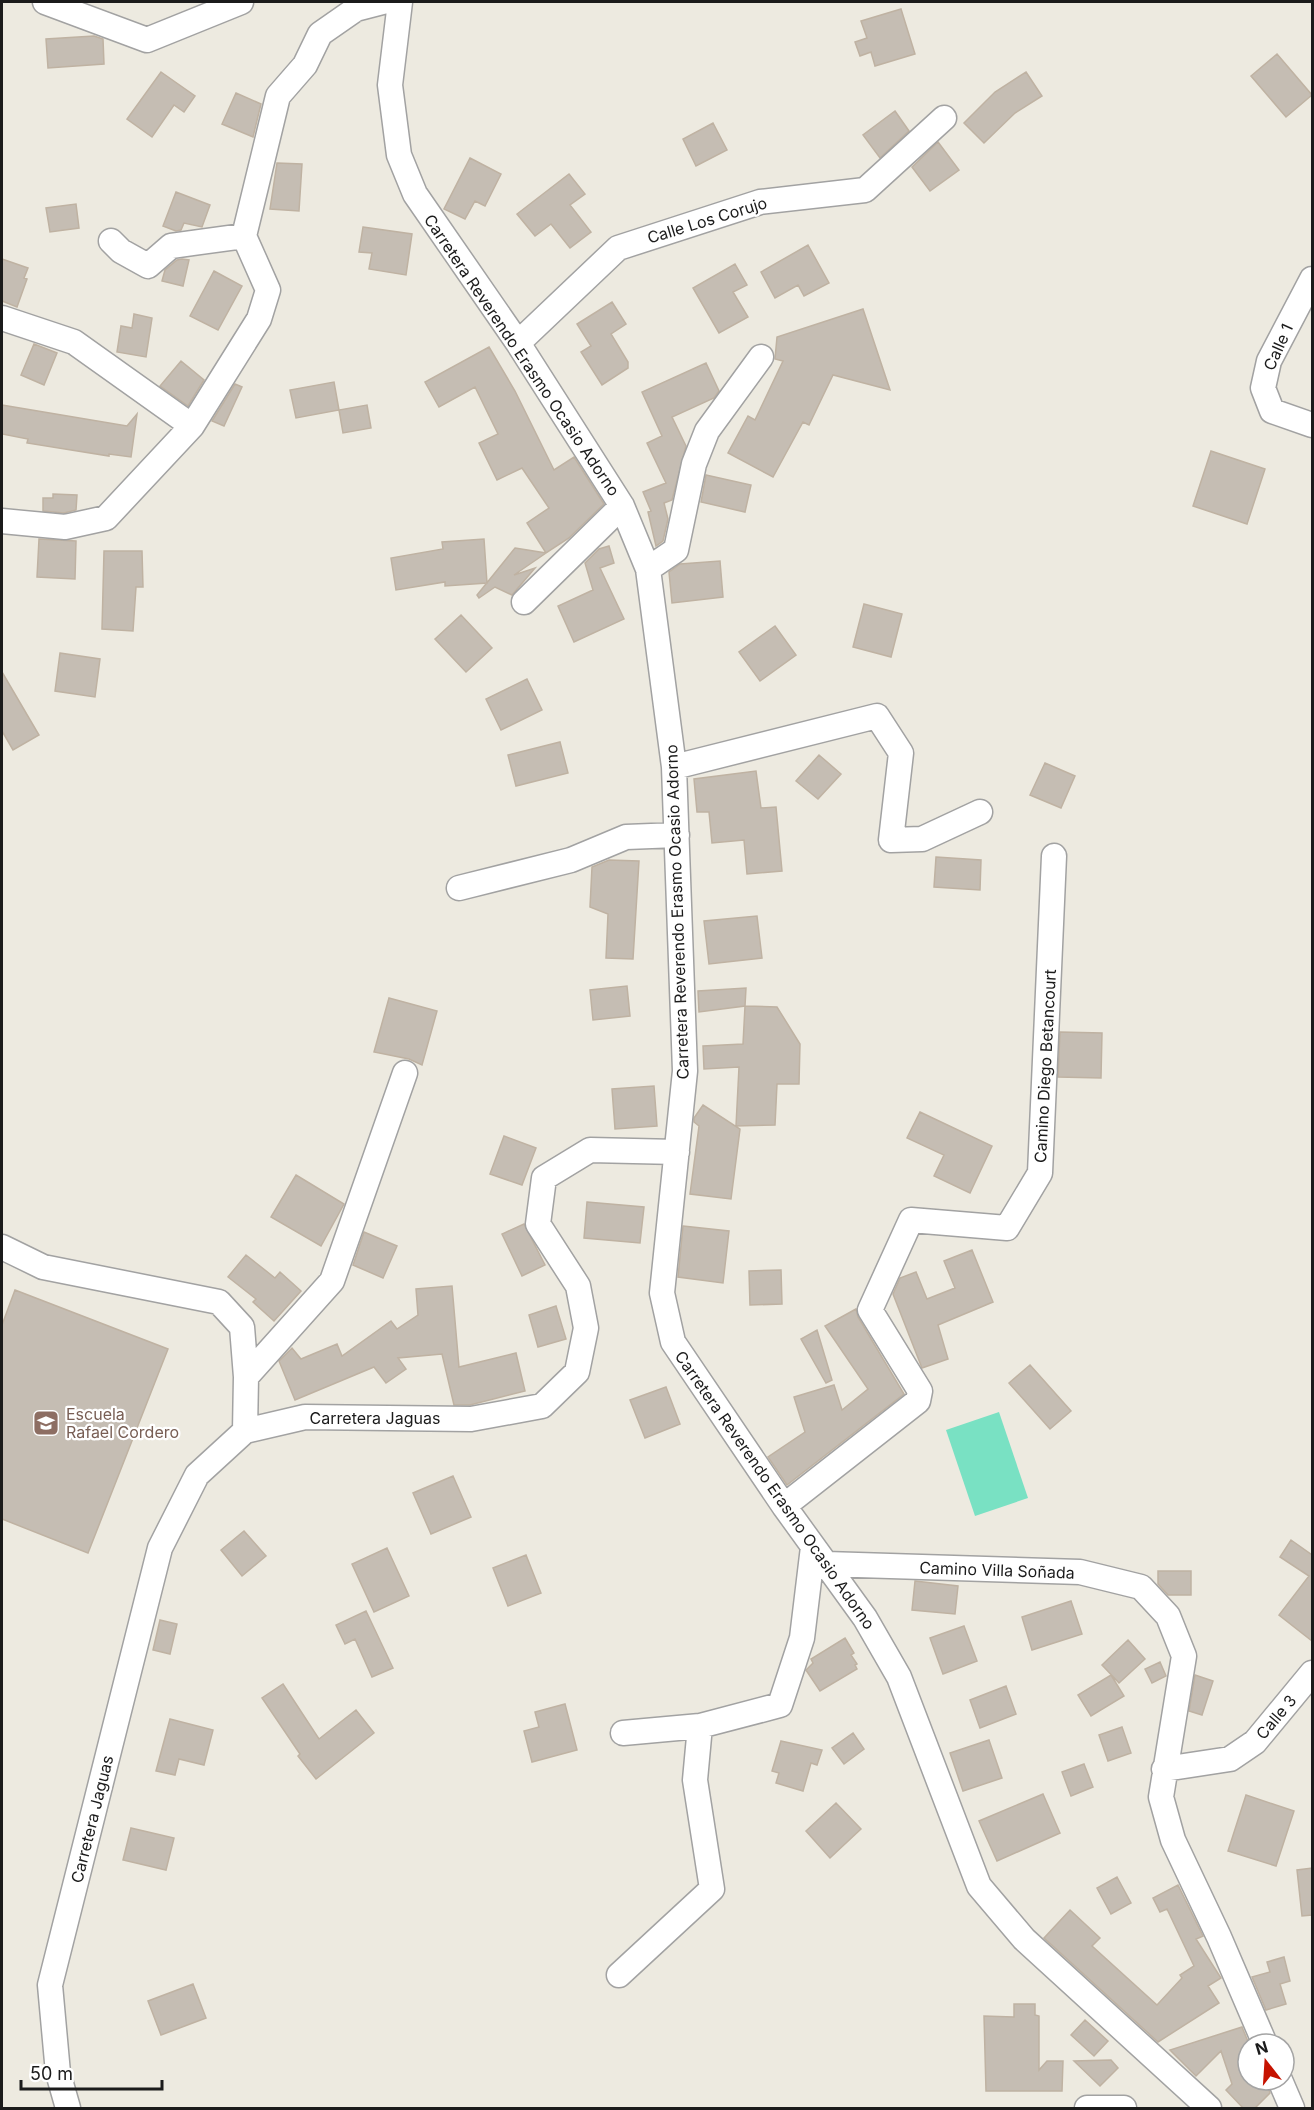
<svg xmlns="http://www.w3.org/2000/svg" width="1314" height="2110" font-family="Inter,sans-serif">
  <rect width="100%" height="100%" fill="#edeae0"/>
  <path fill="#79e1c3" d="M999 1412 1028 1498 975 1516 946 1430Z"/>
  <path fill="#c5bdb3" stroke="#bfb2a2" stroke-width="1.5" d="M901 9 915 54 875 66 871 52 860 56 855 42 867 38 861 21Z
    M94 36 103 39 104 64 48 68 46 39Z
    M1277 54 1312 95 1286 117 1251 76Z
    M161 72 195 96 184 112 174 105 152 137 127 119Z
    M1026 72 1042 96 1015 113 984 143 964 123 995 92Z
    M236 93 261 104 253 137 222 124Z
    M895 111 909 131 880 158 863 135Z
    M713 123 727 150 696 166 683 139Z
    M938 142 959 170 930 191 912 167Z
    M470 158 501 174 485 206 475 201 465 219 444 209Z
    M277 163 302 164 299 211 270 209Z
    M569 174 585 194 570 205 591 232 570 248 551 224 535 236 517 214Z
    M176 192 210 205 202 227 184 223 181 230 176 231 163 226Z
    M76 204 79 228 50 232 46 208Z
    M363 227 412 234 406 275 369 269 372 253 359 252Z
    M808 245 829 283 804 296 798 285 775 298 761 272Z
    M2 259 28 268 24 278 27 279 17 307 2 301Z
    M182 259 189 260 183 286 162 281 165 270 177 260Z
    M735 264 747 285 733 292 748 317 719 333 693 288Z
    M214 271 242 286 218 330 190 316Z
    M612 302 626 324 611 334 628 362V368L602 385 581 352 591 346 577 324Z
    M863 309 890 390 833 375 809 425 803 422 773 477 728 453 748 416 755 420 783 361 775 359 777 337Z
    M134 314 152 318 146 357 117 352 121 326 132 328Z
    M34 344 57 353 44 385 21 375Z
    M489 347 515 391 554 470 574 457 604 504 569 538 546 553 527 523 549 508 522 468 497 480 479 443 498 434 475 387 439 407 425 382Z
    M181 361 204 380 188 406 160 386Z
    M706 363 719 391 714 398 672 417 686 446 672 500 664 503 668 519 663 541 656 546 648 512 651 511 643 492 666 483 647 443 662 436 642 392Z
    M334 382 339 410 296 418 290 390Z
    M235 384 242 387 224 426 212 421Z
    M2 405 127 426 137 414 131 457 109 454V456L27 443 28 439 2 434Z
    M367 405 371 428 343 433 339 410Z
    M1211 451 1265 469 1247 524 1193 506Z
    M706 475 751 485 745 512 701 502Z
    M53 494 77 495 76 510 64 513 43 511V498H53Z
    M39 539 76 541 75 579 37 577Z
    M484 539 487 583 445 586V582L396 590 391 558 443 549 442 542Z
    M609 546 614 563 600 568 624 619 574 642 558 606 593 590 585 563 599 549Z
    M515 548 546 553 514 575 535 568 512 595 495 587 479 598 477 595Z
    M104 551H142L143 587H136L133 631 102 629Z
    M720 561 723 597 672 603 669 572 680 564Z
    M864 604 902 614 891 657 853 647Z
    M461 615 492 648 466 672 435 639Z
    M775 626 796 655 760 681 739 652Z
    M60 653 100 659 95 697 55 691Z
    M2 672 39 735 13 750 2 731Z
    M527 679 542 710 501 730 486 699Z
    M560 742 568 773 516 786 508 755Z
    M819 755 841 774 818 799 796 781Z
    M1045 763 1075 776 1061 808 1030 795Z
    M756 771 761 808 776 807 782 871 747 874 744 840 712 843 709 812H697L694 779Z
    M936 857 981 860 980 890 934 887Z
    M609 860 639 861 633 959 606 958 608 914 590 907 592 867Z
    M757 916 762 958 709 964 704 921Z
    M627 986 630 1016 593 1020 590 990Z
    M746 988 745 1006 699 1012 698 991Z
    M389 998 437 1011 422 1065 409 1059 374 1052Z
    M745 1006 777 1007 800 1044 799 1084H777L775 1125 736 1126 739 1067 704 1069 703 1046 743 1044Z
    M1060 1032 1102 1033 1101 1078 1058 1077Z
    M654 1086 657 1126 615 1129 612 1089Z
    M703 1105 740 1129 731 1199 690 1194 699 1126 694 1122V1118Z
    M920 1112 992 1146 970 1193 934 1176 944 1155 907 1138Z
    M504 1136 536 1148 522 1185 490 1174Z
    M296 1175 344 1204 321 1246 271 1217Z
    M587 1202 644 1207 640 1243 584 1238Z
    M524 1224 545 1265 522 1276 502 1234Z
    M683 1226 729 1231 723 1283 678 1277Z
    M364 1232 397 1246 383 1278 353 1265Z
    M972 1250 993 1302 938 1325 948 1359 922 1368 893 1294 900 1278 916 1272 927 1299 955 1288 944 1261Z
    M246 1255 275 1278 280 1272 301 1291 274 1321 253 1302 256 1299 228 1277Z
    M781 1270 782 1304 750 1305 749 1271Z
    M452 1286 459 1367 516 1353 525 1391 470 1405H454L442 1354 398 1358 406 1369 386 1383 374 1367 295 1400 279 1361 292 1348 301 1359 337 1344 342 1356 391 1321 397 1329 418 1315 416 1289Z
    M15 1290 168 1349 88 1553 2 1519V1325Z
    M556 1306 566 1339 538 1347 529 1315Z
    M856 1309 858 1317 904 1394 787 1485 768 1457 805 1432 794 1397 834 1385 842 1410 868 1389 825 1326Z
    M817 1330 832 1380 826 1383 801 1339Z
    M1030 1365 1071 1411 1050 1429 1009 1383Z
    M666 1387 680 1424 645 1438 630 1400Z
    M453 1476 471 1517 431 1534 413 1493Z
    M244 1531 266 1556 242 1576 221 1550Z
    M1291 1540 1312 1555V1641L1279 1615 1309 1576 1280 1557Z
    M387 1548 409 1596 374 1612 352 1564Z
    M526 1555 541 1593 508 1606 493 1568Z
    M1158 1571H1191V1595H1168L1158 1584Z
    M915 1581 958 1586 955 1614 912 1610Z
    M1071 1601 1082 1634 1032 1650 1022 1617Z
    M366 1611 393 1668 372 1677 355 1639 345 1644 336 1625Z
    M160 1620 177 1624 170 1654 153 1650Z
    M964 1626 977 1661 943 1674 930 1638Z
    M845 1638 854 1653 851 1655 857 1664 855 1665 857 1669 820 1691 806 1670 813 1663 811 1659Z
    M1128 1640 1145 1659 1119 1683 1102 1665Z
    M1160 1662 1166 1676 1152 1683 1145 1669Z
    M1111 1675 1124 1696 1091 1716 1078 1695Z
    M1195 1675 1213 1681 1202 1715 1189 1711Z
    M283 1684 319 1739 356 1710 374 1733 316 1779 298 1756 300 1754 262 1698Z
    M1006 1686 1016 1714 980 1728 970 1700Z
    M565 1704 577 1750 532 1762 524 1731 539 1727 535 1712Z
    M170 1719 213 1730 204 1765 179 1759 175 1775 156 1771Z
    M1122 1727 1131 1753 1108 1761 1099 1735Z
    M853 1733 864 1749 844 1764 832 1748Z
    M989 1740 1002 1778 963 1791 950 1753Z
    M781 1741 822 1750 817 1765 811 1763 803 1791 776 1783 779 1773 772 1771Z
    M1084 1764 1093 1787 1071 1796 1062 1772Z
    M1043 1794 1060 1833 997 1861 979 1821Z
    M1246 1795 1294 1811 1276 1866 1228 1851Z
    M836 1803 861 1829 830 1858 806 1831Z
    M131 1828 174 1838 166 1870 123 1860Z
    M1312 1868V1915L1302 1916 1297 1870Z
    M1117 1877 1131 1903 1111 1914 1097 1888Z
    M1178 1885 1203 1936 1196 1939 1221 1978 1208 1986 1219 2003 1158 2042 1044 1938 1070 1910 1100 1938 1092 1946 1157 2005 1182 1978 1180 1975 1194 1966 1167 1909 1160 1912 1153 1898Z
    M1284 1957 1290 1981 1280 1984 1286 2004 1266 2010 1252 1977 1270 1972 1267 1962Z
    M193 1984 206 2018 161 2035 148 2001Z
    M1014 2004H1035V2015L1039 2016V2070L1047 2061H1063L1062 2091H986L984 2016 1014 2017Z
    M1085 2020 1108 2041 1094 2056 1071 2035Z
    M1242 2027 1249 2044 1248 2080H1266L1270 2093 1254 2109H1244L1226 2090 1232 2084 1221 2051 1196 2076 1170 2050Z
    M1111 2060 1118 2068 1100 2086 1074 2061Z"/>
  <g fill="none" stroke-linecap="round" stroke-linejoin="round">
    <defs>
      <path id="minor" d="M45 2 147 40 241 2
        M400 2 390 85 399 155 415 194 518 343 622 506 648 569 674 767 685 1071 662 1293 673 1342 784 1506 865 1618 899 1677 979 1886 1024 1939 1209 2108
        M111 241 121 251 148 266 171 246 244 236
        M1312 279 1269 361 1263 388 1272 411 1312 425
        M2 318 74 342 192 426
        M518 343 618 248 760 202 865 190 944 118
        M2 521 65 527 106 518 192 426 259 319 268 290 244 236 278 96 305 65 320 34 356 9 383 2
        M648 569 676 550 694 464 707 431 761 357
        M524 602 622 506
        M674 767 877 716 901 753 891 840 922 839 980 812
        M459 888 571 860 626 837 677 835
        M2 1247 43 1267 219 1302 242 1327 246 1377 245 1431
        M246 1377 332 1281 405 1073
        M784 1506 918 1401 920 1391 870 1310 911 1220 1007 1228 1040 1173 1054 856
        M826 1564 1080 1572 1141 1587 1168 1616 1184 1656 1161 1797 1173 1840 1219 1937 1265 2044
        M623 1733 700 1726 780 1705 802 1638 813 1547
        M1164 1769 1230 1759 1255 1742 1312 1673
        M619 1975 712 1889 695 1780 700 1726
        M1280 2080 1292 2108
        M68 2108 58 2073 50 1985 160 1548 197 1475 245 1431 305 1417 471 1419 542 1406 577 1372 586 1328 578 1286 538 1224 544 1178 590 1150 677 1152
        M1087 2108H1124"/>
    </defs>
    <use href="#minor" stroke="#a2a2a2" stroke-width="27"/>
    <use href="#minor" stroke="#fff" stroke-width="24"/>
  </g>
  <defs>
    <symbol id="school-square" viewBox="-11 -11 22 22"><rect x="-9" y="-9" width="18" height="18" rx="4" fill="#8d6e63" stroke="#fff"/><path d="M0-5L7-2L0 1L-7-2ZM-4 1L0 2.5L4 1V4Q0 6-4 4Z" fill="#fff"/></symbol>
  </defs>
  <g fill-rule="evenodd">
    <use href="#school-square" x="31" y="1408" width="30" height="30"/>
  </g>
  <g text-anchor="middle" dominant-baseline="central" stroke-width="4.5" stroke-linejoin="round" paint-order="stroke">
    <g font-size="16" fill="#1b1b1b" stroke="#fff">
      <text transform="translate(707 220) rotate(-17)">Calle Los Corujo</text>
      <text transform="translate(1278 347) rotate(-66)">Calle 1</text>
      <text transform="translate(522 355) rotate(56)">Carretera Reverendo Erasmo Ocasio Adorno</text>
      <text transform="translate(677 912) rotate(-92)">Carretera Reverendo Erasmo Ocasio Adorno</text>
      <text transform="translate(1045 1066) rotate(-87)">Camino Diego Betancourt</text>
      <text x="375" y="1418">Carretera Jaguas</text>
      <text transform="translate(775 1490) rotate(55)">Carretera Reverendo Erasmo Ocasio Adorno</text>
      <text transform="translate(997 1570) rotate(2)">Camino Villa Soñada</text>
      <text transform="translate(1276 1717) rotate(-50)">Calle 3</text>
      <text transform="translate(92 1819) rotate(-76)">Carretera Jaguas</text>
    </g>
    <g font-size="16" fill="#785e54" stroke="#fff" text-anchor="start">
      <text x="66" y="1414">Escuela<tspan x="66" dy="18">Rafael Cordero</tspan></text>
    </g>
  </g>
  <rect width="1314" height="2110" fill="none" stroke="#1b1b1b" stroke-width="6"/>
  <g transform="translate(1266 2062) rotate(343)"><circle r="28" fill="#ffffff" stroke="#a4a4a4" stroke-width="1.5"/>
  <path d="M0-4.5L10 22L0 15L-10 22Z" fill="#c61300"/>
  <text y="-9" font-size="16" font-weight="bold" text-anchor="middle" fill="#1b1b1b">N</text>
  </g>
  <path d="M21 2080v9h141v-9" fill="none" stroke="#1b1b1b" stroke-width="3"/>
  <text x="30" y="2080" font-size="18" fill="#1b1b1b" stroke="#ffffff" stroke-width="4.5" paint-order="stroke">50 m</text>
</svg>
